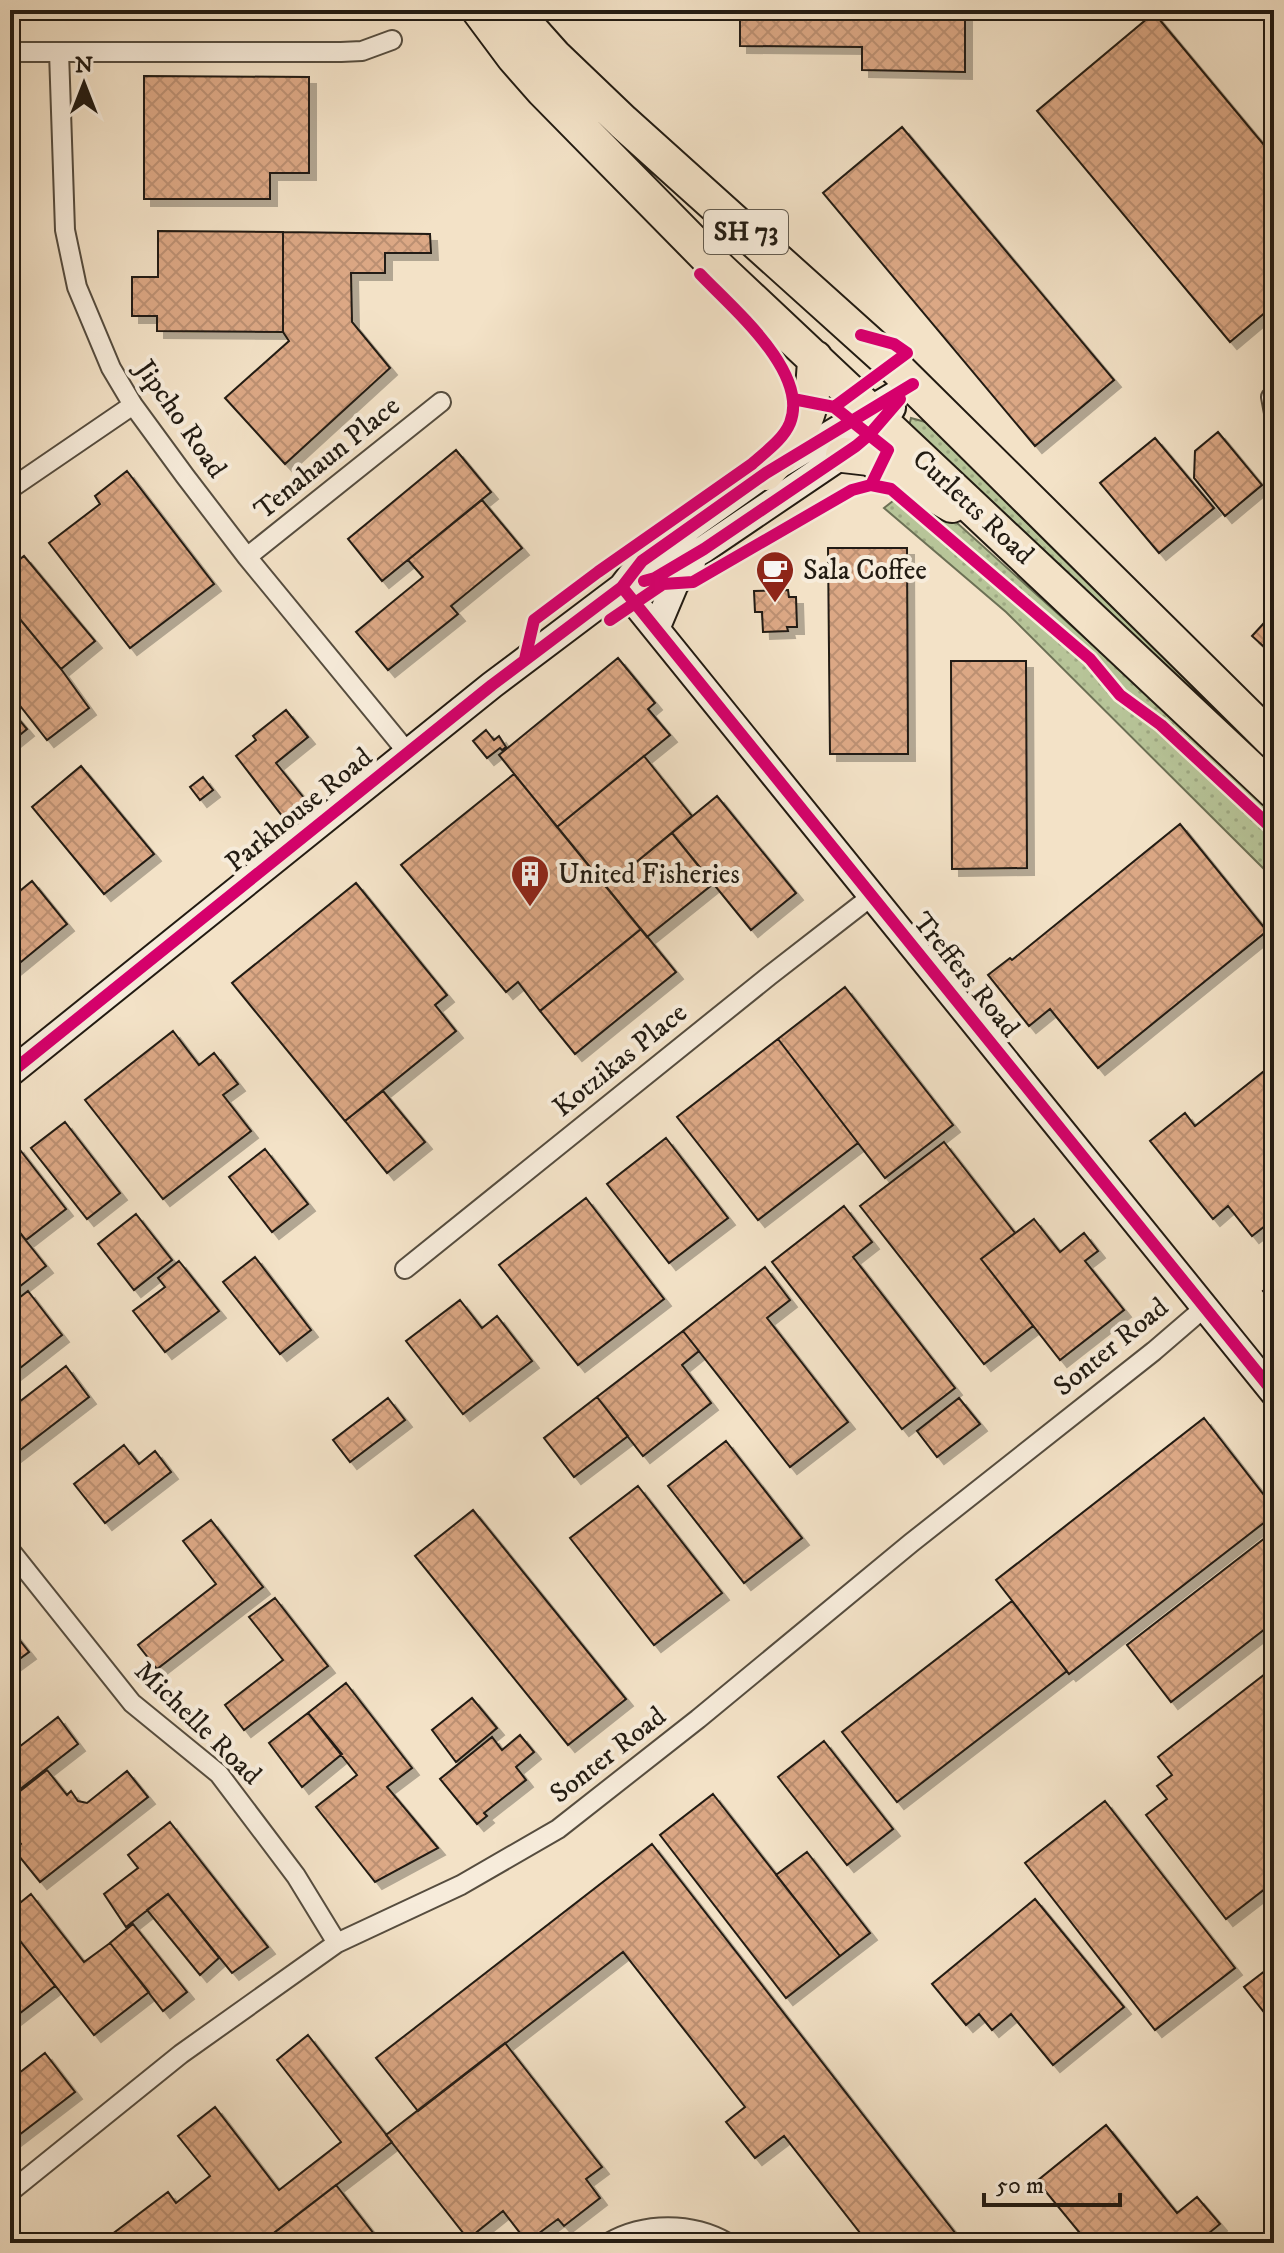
<svg xmlns="http://www.w3.org/2000/svg" width="1284" height="2253" font-family="'IM FELL DW Pica',serif">
  <defs>
    <pattern id="grass-dots" width="8" height="8" patternUnits="userSpaceOnUse" patternTransform="scale(2)"><rect width="8" height="8" fill="#b7c498"/><path d="M2 2h.1M6 6h.1" fill="none" stroke="#9da882" stroke-width="1.8" stroke-linecap="round"/></pattern>
    <pattern id="building-cross-hatch" width="8" height="8" patternUnits="userSpaceOnUse" patternTransform="scale(2)"><rect width="8" height="8" fill="#dca885"/><path d="M0 0l8 8M0 8l8-8" fill="none" stroke="#bc9072"/></pattern>
    <filter id="shadow"><feDropShadow dx="7" dy="7" stdDeviation="0" flood-color="#0004"/></filter>
  </defs>
  <rect width="100%" height="100%" fill="#f3e2c7"/>
  <filter id="stains"><feTurbulence type="fractalNoise" baseFrequency=".0025" numOctaves="4"/><feColorMatrix values="0 0 0 0 .2 0 0 0 0 .09 0 0 0 0 .02 0 0 0 .5 -.17"/></filter>
  <radialGradient id="worn" r=".72"><stop offset=".6" stop-color="#630" stop-opacity="0"/><stop offset="1" stop-color="#630" stop-opacity=".3"/></radialGradient>
  <path fill="url(#grass-dots)" stroke="#6c7055" stroke-width="2" d="M911 418 929 423 1274 757V776L908 430Z
    M907 490 946 513 1274 808V879L1006 612 884 508Z"/>
  <path fill="url(#building-cross-hatch)" stroke="#221b12" stroke-width="2" filter="url(#shadow)" d="M740 10H965V72L862 70V47L740 46Z
    M1154 13 1274 157V305L1230 342 1037 111Z
    M144 76 309 77V173H270V199H144Z
    M902 127 1114 380 1035 446 823 193Z
    M158 231 283 232V332L157 331V316H132V277H158Z
    M283 232 430 234 431 253H385V273H351L352 322 390 368 285 464 225 398 289 341 283 332Z
    M1218 432 1262 485 1225 516 1194 478 1195 451Z
    M1155 438 1214 508 1159 553 1100 483Z
    M456 450 491 492 382 581 348 539Z
    M127 471 214 584 130 648 49 543 100 504 95 496Z
    M482 500 522 548 451 606 458 614 388 670 356 632 423 577 408 560Z
    M828 548H907L908 754H830Z
    M24 556 95 641 61 669 10 607V567Z
    M788 590 789 597H796L797 627H787L788 631 763 632 762 612H755L754 591Z
    M10 607 61 669 89 708 47 740 10 693Z
    M1274 612V656L1252 636Z
    M618 658 655 703 648 709 670 735 557 827 499 755Z
    M951 661H1026L1027 868 952 869Z
    M10 709 27 729 10 743Z
    M286 710 308 737 276 763 308 803 286 821 236 756 256 740 253 736Z
    M486 730 494 740 499 736 506 747 502 750 500 748 487 758 473 741Z
    M644 756 692 816 606 887 557 827Z
    M81 766 154 854 104 894 32 807Z
    M514 774 641 929 540 1011 518 982 506 992 401 865Z
    M203 777 213 790 200 800 190 787Z
    M717 796 796 893 751 930 672 833Z
    M1180 824 1267 931 1098 1068 1050 1009 1029 1026 988 975 1010 958 1012 960Z
    M672 833 713 884 647 937 606 887Z
    M32 881 67 924 10 971V899Z
    M356 883 447 995 435 1005 456 1031 345 1121 232 983Z
    M641 929 676 972 575 1054 540 1011Z
    M845 987 953 1125 885 1178 778 1039Z
    M173 1031 199 1065 214 1053 238 1084 223 1095 251 1131 163 1199 85 1100Z
    M778 1039 858 1143 758 1220 677 1117Z
    M1268 1068 1274 1076V1219L1252 1236 1228 1206 1213 1219 1150 1141 1185 1113 1195 1126Z
    M383 1091 425 1142 387 1173 345 1121Z
    M65 1122 120 1193 87 1219 31 1148Z
    M666 1138 728 1218 669 1263 607 1184Z
    M944 1142 1015 1233 981 1259 1033 1326 984 1364 860 1206Z
    M17 1146 66 1209 26 1240 10 1220V1152Z
    M265 1149 308 1204 272 1232 229 1177Z
    M586 1198 664 1299 578 1365 499 1265Z
    M844 1206 872 1242 853 1257 955 1388 902 1429 772 1262Z
    M136 1214 172 1260 134 1290 98 1244Z
    M1034 1219 1060 1252 1084 1233 1098 1251 1085 1261 1124 1310 1060 1360 981 1259Z
    M16 1228 46 1266 10 1294V1233Z
    M255 1257 311 1330 280 1354 223 1282Z
    M179 1261 219 1311 165 1352 133 1311 165 1287 158 1278Z
    M765 1267 790 1300 767 1318 848 1422 790 1467 683 1331Z
    M1274 1283V1305L1263 1291Z
    M28 1291 62 1335 10 1376V1341L13 1338 10 1334V1305Z
    M460 1300 482 1328 497 1316 532 1361 463 1414 406 1341Z
    M683 1331 699 1351 682 1365 711 1403 643 1456 597 1397Z
    M66 1366 89 1397 10 1458V1409Z
    M597 1397 628 1436 574 1477 544 1438Z
    M388 1398 405 1420 350 1462 333 1440Z
    M959 1398 980 1424 937 1457 917 1431Z
    M1204 1418 1274 1508V1515L1069 1674 996 1580Z
    M726 1441 802 1538 744 1583 668 1486Z
    M124 1445 139 1464 155 1451 171 1472 105 1523 74 1484Z
    M638 1486 722 1593 654 1645 570 1538Z
    M473 1510 626 1699 568 1745 415 1556Z
    M211 1520 263 1587 157 1669 138 1645 216 1584 183 1541Z
    M1274 1531V1622L1171 1702 1127 1645Z
    M275 1598 328 1666 244 1730 225 1705 283 1660 249 1617Z
    M1012 1601 1067 1671 897 1802 842 1732Z
    M10 1628 29 1652 10 1666Z
    M1274 1667V1882L1226 1919 1146 1815 1167 1799 1157 1786 1172 1775 1158 1757Z
    M346 1683 412 1768 387 1787 438 1848 375 1882 316 1807 357 1775 308 1713Z
    M472 1698 497 1728 456 1762 432 1730Z
    M308 1713 342 1754 302 1787 269 1743Z
    M58 1717 78 1744 10 1797V1754Z
    M520 1735 534 1752 516 1767 526 1780 484 1813 487 1816 477 1824 440 1779 492 1737 502 1750Z
    M824 1741 893 1829 847 1865 778 1777Z
    M47 1770 67 1795 71 1791 78 1801 87 1803 127 1771 148 1797 40 1882 14 1850 21 1844 10 1831V1799Z
    M713 1794 840 1956 786 1998 660 1835Z
    M1105 1801 1235 1968 1155 2030 1025 1863Z
    M170 1822 268 1947 232 1973 168 1894 126 1927 104 1894 138 1868 128 1855Z
    M652 1844 963 2243H868L784 2136 755 2158 726 2122 745 2107 623 1952 418 2111 376 2058Z
    M807 1852 870 1933 840 1956 776 1875Z
    M31 1894 84 1962 110 1943 149 1992 94 2035 10 1928V1911Z
    M168 1894 219 1958 200 1975 147 1910Z
    M1035 1899 1124 2007 1053 2065 1011 2014 992 2030 979 2014 966 2025 932 1984Z
    M133 1924 187 1992 163 2011 110 1943Z
    M10 1928 55 1986 10 2021Z
    M1274 1964V2025L1244 1987Z
    M308 2035 392 2142 261 2243H117L111 2235 168 2192 176 2203 210 2176 178 2136 215 2107 279 2190 341 2142 277 2060Z
    M505 2043 602 2167 586 2179 600 2198 564 2226 558 2219 527 2242 503 2211 468 2239 386 2135Z
    M45 2053 75 2092 10 2142V2080Z
    M1106 2125 1177 2213 1197 2197 1220 2224 1197 2243H1088L1037 2181Z
    M336 2185 381 2243H283L275 2232Z"/>
  <g fill="none" stroke-linecap="round" stroke-linejoin="round">
    <defs>
      <path id="street" d="M10 52H341L362 51 392 40
        M59 52 65 230 77 287 111 368 133 405 185 476 247 557 408 753
        M1271 397 1274 413
        M10 489 133 405
        M247 557 441 402
        M405 1269 769 976 872 896
        M10 1550 132 1703 219 1774 296 1876 337 1943
        M10 2192 181 2054 337 1943 461 1885 558 1829 698 1719 911 1543 1154 1351 1204 1308
        M608 2243C644 2222 692 2222 728 2243"/>
      <path id="secondary" d="M622 587 1274 1393
        M622 587 655 578 704 549 856 446 869 435 892 408
        M656 629 675 584 692 563
        M10 1073 492 685 622 587 642 561 766 473 913 384"/>
      <path id="highway" d="M479 10 514 57 543 90 719 269 1274 791
        M513 10 554 56 623 122 892 364 1274 742
        M843 455 869 458 881 464 952 505
        M766 473C805 431 813 416 815 358"/>
    </defs>
    <use href="#street" stroke="#564d3f" stroke-width="22"/>
    <use href="#secondary" stroke="#221b12" stroke-width="30"/>
    <use href="#highway" stroke="#221b12" stroke-width="38"/>
    <use href="#street" stroke="#f7ecdb" stroke-width="18"/>
    <use href="#secondary" stroke="#f7ecdb" stroke-width="26"/>
    <use href="#highway" stroke="#f3e2c7" stroke-width="34"/>
    <defs>
      <path id="cycleway" d="M793 399 834 407 888 450 871 485
        M834 407 907 353 894 344 861 335
        M644 581 655 578 704 549 856 446 869 435 900 399
        M622 587 1274 1393
        M610 620 663 584 693 582 852 490 871 485 891 489 1090 659 1120 695 1161 725 1274 830
        M525 659 534 620 598 572 752 464C765 452 783 440 790 423 810 372 731 307 700 274
        M10 1073 492 685 622 587 642 561 766 473 913 384"/>
    </defs>
    <use href="#cycleway" stroke="#f7ecdb" stroke-width="17"/>
    <use href="#cycleway" stroke="#d6006c" stroke-width="12"/>
  </g>
  <defs>
    <symbol id="cafe-pin" viewBox="-11 -11 22 30"><path d="M0 17L-7.5 6A9.5 9.5 0 1 1 7.5 6Z" fill="#8f2418" stroke="#f7ecdb"/><path d="M-5.5-4.5H6V0H3Q3 3.5 0 3.5H-2.5Q-5.5 3.5-5.5 0ZM3-3.2v2h1.7v-2ZM-6 4.5H4V6H-6Z" fill="#fff"/></symbol>
    <symbol id="building-pin" viewBox="-11 -11 22 30"><path d="M0 17L-7.5 6A9.5 9.5 0 1 1 7.5 6Z" fill="#8f2418" stroke="#f7ecdb"/><path d="M-4-6H4V6H1V3H-1V6H-4ZM-2.5-4.3h1.7v1.8h-1.7ZM.8-4.3h1.7v1.8H.8ZM-2.5-1h1.7V.8h-1.7ZM.8-1h1.7V.8H.8Z" fill="#fff"/></symbol>
  </defs>
  <g fill-rule="evenodd">
    <use href="#cafe-pin" x="753" y="548" width="44" height="60"/>
    <use href="#building-pin" x="508" y="852" width="44" height="60"/>
  </g>
  <g text-anchor="middle" dominant-baseline="central" stroke-width="8" stroke-linejoin="round" paint-order="stroke">
    <rect fill="#f7ecdb" stroke="#625a4e" stroke-width="2" x="704" y="210" width="84" height="44" rx="6"/>
    <g font-size="26" font-weight="bold" fill="#221b12">
      <text x="746" y="232">SH 73</text>
    </g>
    <g font-size="28" fill="#221b12" stroke="#f7ecdb">
      <text transform="translate(181 419) rotate(55)">Jipcho Road</text>
      <text transform="translate(327 458) rotate(-39)">Tenahaun Place</text>
      <text transform="translate(973 507) rotate(43)">Curletts Road</text>
      <text transform="translate(299 810) rotate(-39)">Parkhouse Road</text>
      <text transform="translate(966 975) rotate(51)">Treffers Road</text>
      <text transform="translate(620 1060) rotate(-39)">Kotzikas Place</text>
      <text transform="translate(1111 1347) rotate(-39)">Sonter Road</text>
      <text transform="translate(198 1723) rotate(44)">Michelle Road</text>
      <text transform="translate(608 1755) rotate(-38)">Sonter Road</text>
    </g>
    <g font-size="28" fill="#221b12" stroke="#f7ecdb" text-anchor="start">
      <text x="803" y="570">Sala Coffee</text>
      <text x="558" y="874">United Fisheries</text>
    </g>
  </g>
  <rect width="1284" height="2253" fill="none" stroke="#f3e2c7" stroke-width="40"/>
  <rect x="12" y="12" width="1260" height="2229" fill="none" stroke="#221b12" stroke-width="4"/>
  <rect x="20" y="20" width="1244" height="2213" fill="none" stroke="#221b12" stroke-width="2"/>
  <g transform="translate(84 84)" stroke="#f7ecdb" stroke-width="6" paint-order="stroke">
  <path d="M0-6L14 30L0 20L-14 30Z" fill="#221b12"/>
  <text y="-12" font-size="22" font-weight="bold" text-anchor="middle" fill="#221b12">N</text>
  </g>
  <path d="M984 2193v12h136v-12" fill="none" stroke="#221b12" stroke-width="4"/>
  <text x="996" y="2193" font-size="24" fill="#221b12" stroke="#f7ecdb" stroke-width="6" paint-order="stroke">50 m</text>
  <rect width="100%" height="100%" filter="url(#stains)"/>
  <rect width="100%" height="100%" fill="url(#worn)"/>
</svg>
